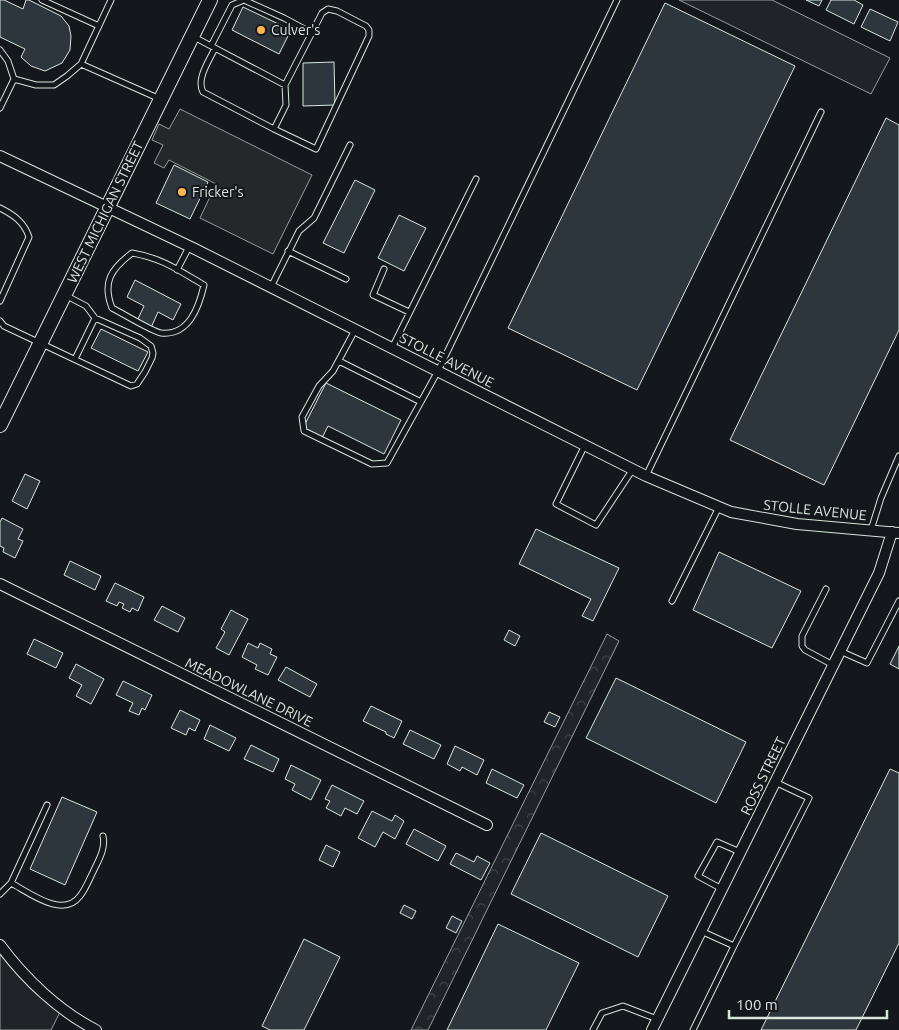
<svg xmlns="http://www.w3.org/2000/svg" width="899" height="1030" font-family="Ubuntu,sans-serif">
  <defs>
    <pattern id="forest-crowns" width="20" height="18" patternUnits="userSpaceOnUse" patternTransform="scale(1.25)"><rect width="20" height="18" fill="#202428"/><path d="M2 6a3 3 0 1 1 6 0M12 15a3 3 0 1 1 6 0" fill="none" stroke="#404447"/></pattern>
  </defs>
  <rect width="100%" height="100%" fill="#14181c"/>
  <path fill="#202428" stroke="#939e99" d="M679 0H772L890 58 871 94Z
    M0 945 62 1008 51 1030H0Z"/>
  <path fill="url(#forest-crowns)" stroke="#939e99" d="M607 634 619 641 428 1030H411Z"/>
  <path fill="#24282b" stroke="#939e99" d="M180 109 312 175 273 254 200 218 216 184 169 160 164 168 154 163 163 145 152 140 159 124 169 129Z"/>
  <path fill="#2c363c" stroke="#d8e6dc" d="M0 0H4L23 9 26 0H29L61 16 69 26 71 36 70 50 62 63 45 71 31 66 21 57 25 49 0 37Z
    M806 0H822L819 6Z
    M831 0H854L863 5 854 24 826 10Z
    M665 3 795 66 637 390 508 328Z
    M243 7 291 30 279 54 232 30Z
    M870 9 898 22 890 41 861 27Z
    M334 62 335 105 303 106V63Z
    M886 118 899 125V330L824 485 730 440Z
    M174 165 208 182 190 219 156 203Z
    M355 180 375 190 344 253 323 243Z
    M399 215 426 228 404 271 378 258Z
    M135 280 181 304 173 320 158 312 150 330 136 323 144 306 127 297Z
    M101 329 148 352 138 371 91 348Z
    M326 383 401 420 384 454 328 426 322 438 303 428Z
    M25 474 40 481 27 509 12 501Z
    M2 518 23 529 18 539 23 541 15 558 3 552 4 548 0 546V522Z
    M536 529 619 568 593 621 582 616 591 599 519 564Z
    M719 552 801 591 772 648 693 610Z
    M70 561 101 576 95 590 64 575Z
    M115 583 144 597 138 611 132 608 130 612 122 608 124 604 119 602 117 606 106 601Z
    M162 606 185 618 178 632 154 620Z
    M231 610 248 619 229 655 216 648 225 632 221 629Z
    M509 630 520 636 515 646 504 640Z
    M34 639 63 653 56 668 27 654Z
    M248 643 258 648 260 643 272 649 270 654 277 657 268 675 255 669 257 665 242 657Z
    M899 646V669L890 664Z
    M76 664 104 679 91 704 76 696 82 685 69 678Z
    M286 667 317 684 310 697 278 680Z
    M616 678 746 742 716 803 586 738Z
    M123 681 152 695 145 710 142 708 139 715 129 711 133 703 116 695Z
    M371 706 402 721 394 738 386 734V732L363 721Z
    M180 710 200 720 195 731 189 728 186 735 171 728Z
    M549 712 560 717 555 727 544 722Z
    M210 725 236 738 229 751 204 739Z
    M410 730 441 745 434 759 403 744Z
    M251 745 279 759 273 772 244 759Z
    M455 746 484 760 477 775 462 767 460 771 447 764Z
    M291 765 321 780 311 800 292 790 295 784 285 779Z
    M492 769 524 785 517 798 486 783Z
    M890 769 899 773V943L856 1030H761Z
    M332 785 364 801 357 814 345 808 341 816 326 808 330 801 325 799Z
    M62 797 97 812 65 885 30 869Z
    M372 811 392 821 395 815 404 821 395 839 383 832 375 847 358 838Z
    M414 829 446 846 438 861 406 844Z
    M541 833 668 896 638 957 511 894Z
    M326 845 340 852 333 867 319 860Z
    M456 853 474 862 477 856 490 863 481 880 450 864Z
    M404 905 416 911 412 919 400 913Z
    M452 916 462 921 456 933 446 928Z
    M498 924 579 963 546 1030H447Z
    M304 939 340 957 304 1030H270L262 1026Z"/>
  <g fill="none" stroke-linecap="round" stroke-linejoin="round">
    <defs>
      <path id="lane" d="M42 0 99 26
        M244 0 284 18 312 33
        M194 37 285 85 286 105 274 129 203 92C196 79 209 61 215 48
        M211 46 232 5 244 0
        M0 50 8 61 14 79 0 108
        M81 64 160 99
        M14 79 36 85H54L67 76 81 64 111 0
        M274 129 316 149 369 36V30L366 26 337 11 328 9 322 13 285 85
        M0 208C14 215 24 222 29 237L0 301
        M288 251 346 279
        M132 253C162 258 178 270 204 285 199 307 189 336 161 333 153 332 122 313 112 308 102 282 111 269 132 253Z
        M384 269 373 295 409 312
        M177 270 189 247
        M271 287 299 231 314 218 350 145
        M0 321 4 326 131 386 137 384 145 372 152 358 153 353 151 346 140 338 95 318 86 306 65 295
        M355 330 333 371 319 386 302 417 304 431 372 464 387 463 438 371 617 0
        M392 348 476 179
        M75 359 95 318
        M339 361 421 402
        M585 445 556 504 596 525 633 469
        M646 476 821 112
        M871 530 881 498 899 456
        M826 589 802 636V646L805 650 833 665
        M672 601 719 507
        M840 651 867 663 899 601
        M11 883C30 893 63 919 80 896 85 890 89 880 93 872 98 861 106 849 103 836
        M722 889 698 876 717 842 740 852
        M0 894 11 883 47 805
        M734 946 809 798 775 782
        M593 1030 602 1013 623 1006 657 1019
        M693 1030 734 946 701 931"/>
      <path id="street" d="M0 156 195 249 646 476 731 512 797 524 899 533
        M0 584 487 825
        M0 945C25 979 59 1011 96 1030
        M652 1030 879 573 892 532"/>
      <path id="secondary" d="M0 425 210 0"/>
    </defs>
    <use href="#lane" stroke="#d8e6dc" stroke-width="7"/>
    <use href="#street" stroke="#d8e6dc" stroke-width="12"/>
    <use href="#secondary" stroke="#d8e6dc" stroke-width="16"/>
    <use href="#lane" stroke="#14181c" stroke-width="5"/>
    <use href="#street" stroke="#14181c" stroke-width="10"/>
    <use href="#secondary" stroke="#14181c" stroke-width="14"/>
  </g>
  <g fill="#ffb74d" stroke="#14181c" stroke-width="2">
    <circle cx="261" cy="30" r="5"/>
    <circle cx="182" cy="192" r="5"/>
  </g>
  <g text-anchor="middle" dominant-baseline="central" stroke-width="4" stroke-linejoin="round" paint-order="stroke">
    <g font-size="14" fill="#d8e6dc" stroke="#14181c" text-anchor="start">
      <text x="271" y="30">Culver's</text>
      <text x="192" y="192">Fricker's</text>
    </g>
    <g font-size="14" fill="#d8e6dc" stroke="#14181c">
      <text transform="translate(105 212) rotate(-64)">WEST MICHIGAN STREET</text>
      <text transform="translate(447 360) rotate(27)">STOLLE AVENUE</text>
      <text transform="translate(815 510) rotate(6)">STOLLE AVENUE</text>
      <text transform="translate(249 692) rotate(26)">MEADOWLANE DRIVE</text>
      <text transform="translate(763 776) rotate(-64)">ROSS STREET</text>
    </g>
  </g>
  <path d="M729 1010v8h158v-8" fill="none" stroke="#d8e6dc" stroke-width="2.5"/>
  <text x="736" y="1010" font-size="15" fill="#d8e6dc" stroke="#14181c" stroke-width="4" paint-order="stroke">100 m</text>
</svg>
